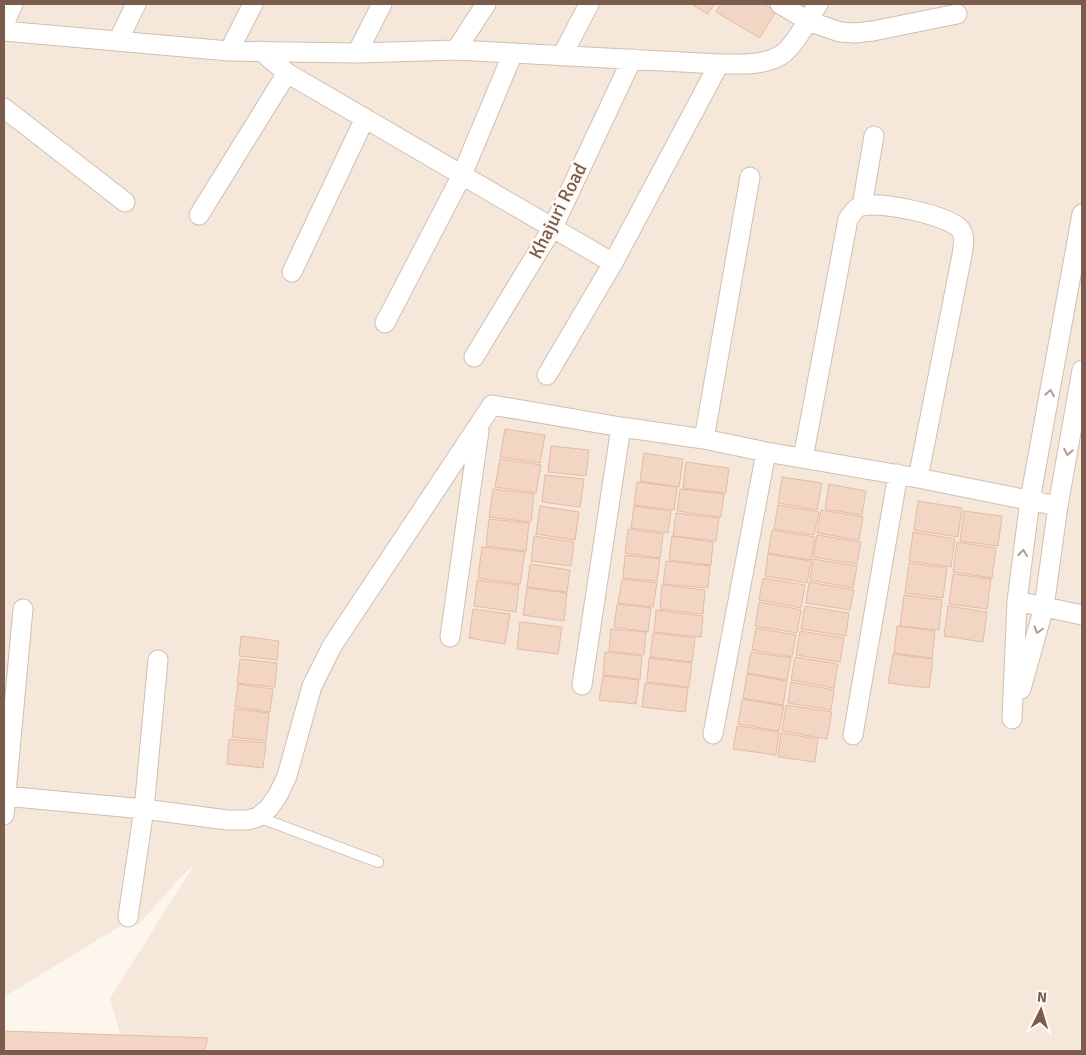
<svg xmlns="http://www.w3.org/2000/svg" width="1086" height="1055" font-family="Signika,sans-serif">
  <rect width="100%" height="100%" fill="#fdf6ec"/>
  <path fill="#f5e8da" d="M4 4H1082V1051H125L110 998 194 865 184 874 138 925 127 922 4 997Z"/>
  <path fill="#f3d5c3" stroke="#e6bba3" d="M691 4H714L708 14Z
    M721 4H764L776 11 760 38 716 12Z
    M505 429 545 435 540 463 500 457Z
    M551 446 589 450 586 476 548 472Z
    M644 453 683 459 679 487 640 481Z
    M500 459 541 465 536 493 495 487Z
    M686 462 729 468 726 493 683 488Z
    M545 475 584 479 580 507 542 502Z
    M782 477 822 483 817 510 778 503Z
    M637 482 677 487 674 510 634 505Z
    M829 484 866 491 862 515 825 509Z
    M493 489 534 494 531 522 489 517Z
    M680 489 724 494 721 517 677 511Z
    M918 501 962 508 958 537 914 530Z
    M778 505 819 512 814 535 774 529Z
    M540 506 579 512 575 540 536 534Z
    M634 506 671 511 668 533 631 528Z
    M821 510 863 517 859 540 817 533Z
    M964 511 1002 516 998 546 960 541Z
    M676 513 719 518 716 541 673 536Z
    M489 519 529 523 526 551 486 546Z
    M628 529 663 534 660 558 625 553Z
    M772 530 815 537 811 560 768 553Z
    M913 532 955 539 951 567 909 561Z
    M817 535 861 542 857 564 813 557Z
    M534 536 574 542 571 566 531 561Z
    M672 536 713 542 711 565 669 560Z
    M957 542 996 548 992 578 953 572Z
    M482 547 525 552 520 584 478 578Z
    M768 554 811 561 807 583 765 576Z
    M625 555 660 559 657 581 623 578Z
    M813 559 857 566 853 588 810 580Z
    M666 561 710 566 708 588 663 584Z
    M909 563 947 568 943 598 905 593Z
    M530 564 570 570 567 592 527 587Z
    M953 574 991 579 987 609 949 604Z
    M763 578 805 585 801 608 759 600Z
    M622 579 657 583 653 607 618 603Z
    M477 580 519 585 516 612 474 606Z
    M809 582 854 590 850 610 806 603Z
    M662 585 705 590 703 614 660 609Z
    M527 588 567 593 564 621 523 615Z
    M904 595 942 600 939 630 900 626Z
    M759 602 801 610 797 633 755 626Z
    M617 604 651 608 648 632 614 627Z
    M805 606 849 613 846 636 801 629Z
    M948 606 987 612 983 642 944 636Z
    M473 609 510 614 505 644 469 638Z
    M656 610 703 616 701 637 654 632Z
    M520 622 562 627 558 654 517 649Z
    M897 626 935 631 932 658 894 653Z
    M756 628 796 635 792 657 752 650Z
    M611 629 646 632 644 655 609 651Z
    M800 631 844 638 840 662 796 655Z
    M653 633 695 638 692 662 650 657Z
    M241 636 279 641 277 660 239 656Z
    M605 652 642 656 640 679 603 675Z
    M751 652 791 658 787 680 747 673Z
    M893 654 933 659 929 688 888 683Z
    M795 657 838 664 834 688 791 680Z
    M649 658 692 663 689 687 647 682Z
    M240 659 277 663 275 687 237 683Z
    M747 674 787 681 783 705 743 698Z
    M603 676 639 680 636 704 599 700Z
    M791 682 834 690 831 710 788 703Z
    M645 683 688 688 685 712 642 707Z
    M238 684 273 689 270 712 235 707Z
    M742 699 784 706 779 731 738 724Z
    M786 705 832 712 827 739 782 731Z
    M235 709 269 713 266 741 232 737Z
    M737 726 779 732 776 755 733 749Z
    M781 733 818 739 815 762 778 757Z
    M229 739 266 743 263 768 227 764Z
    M4 1031 208 1038 204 1051H4Z"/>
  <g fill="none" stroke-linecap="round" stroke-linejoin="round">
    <defs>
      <path id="service" d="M258 817 378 862"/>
      <path id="minor" d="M780 4 808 21 840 32 855 33 873 31 957 14
        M4 24 13 4
        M4 31 229 51 357 53 456 50 719 64C738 64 764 66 781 55 795 46 809 18 818 4
        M118 41 136 4
        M456 50 486 4
        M229 51 253 4
        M261 51 287 73 613 263
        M357 53 382 4
        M562 56 589 4
        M4 108 125 202
        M862 206 874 136
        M199 215 287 73
        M292 272 365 118
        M385 323 462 175 513 53
        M474 357 553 227 632 59
        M547 375 613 263 719 64
        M704 439 750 177
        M803 458 848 219C852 214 856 207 862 206 880 201 948 215 960 229 966 236 963 246 962 255L918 478
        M1017 601 1082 615
        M450 637 479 431
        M582 685 621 427
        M1021 689 1044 607 1058 506 1082 370
        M1012 719 1017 601 1030 500 1082 214
        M713 734 766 452
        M853 735 898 474
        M4 796 144 809 227 820H248L258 817 269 808 278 795 287 776 312 686 332 646 492 405 621 427 704 439 766 452 918 478 1058 506
        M4 815 23 609
        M128 917 144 809 158 660"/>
    </defs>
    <use href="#service" stroke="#d1beb0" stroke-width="12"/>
    <use href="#minor" stroke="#d1beb0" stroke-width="21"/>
    <use href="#service" stroke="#fff" stroke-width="10"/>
    <use href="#minor" stroke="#fff" stroke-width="19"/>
  </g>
  <defs><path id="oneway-chevron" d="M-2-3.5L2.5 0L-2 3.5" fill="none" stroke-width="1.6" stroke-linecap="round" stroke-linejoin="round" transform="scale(1.25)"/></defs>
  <g stroke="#af9d94">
    <use href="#oneway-chevron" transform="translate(1050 393) rotate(-80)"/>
    <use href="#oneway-chevron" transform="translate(1068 452) rotate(100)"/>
    <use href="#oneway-chevron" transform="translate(1023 553) rotate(-83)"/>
    <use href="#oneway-chevron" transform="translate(1038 630) rotate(106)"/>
  </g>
  <g text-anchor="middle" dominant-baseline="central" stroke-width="5" stroke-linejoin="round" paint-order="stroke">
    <g font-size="19" fill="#7a5c4d" stroke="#fffaf3">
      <text transform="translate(558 211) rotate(-63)">Khajuri Road</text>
    </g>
  </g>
  <rect width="1086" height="1055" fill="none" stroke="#7a5c4d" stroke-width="10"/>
  <g transform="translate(1041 1010) rotate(5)" stroke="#fffaf3" stroke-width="4" paint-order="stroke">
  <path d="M0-4L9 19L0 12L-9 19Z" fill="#7a5c4d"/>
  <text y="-8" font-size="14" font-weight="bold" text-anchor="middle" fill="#7a5c4d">N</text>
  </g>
</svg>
